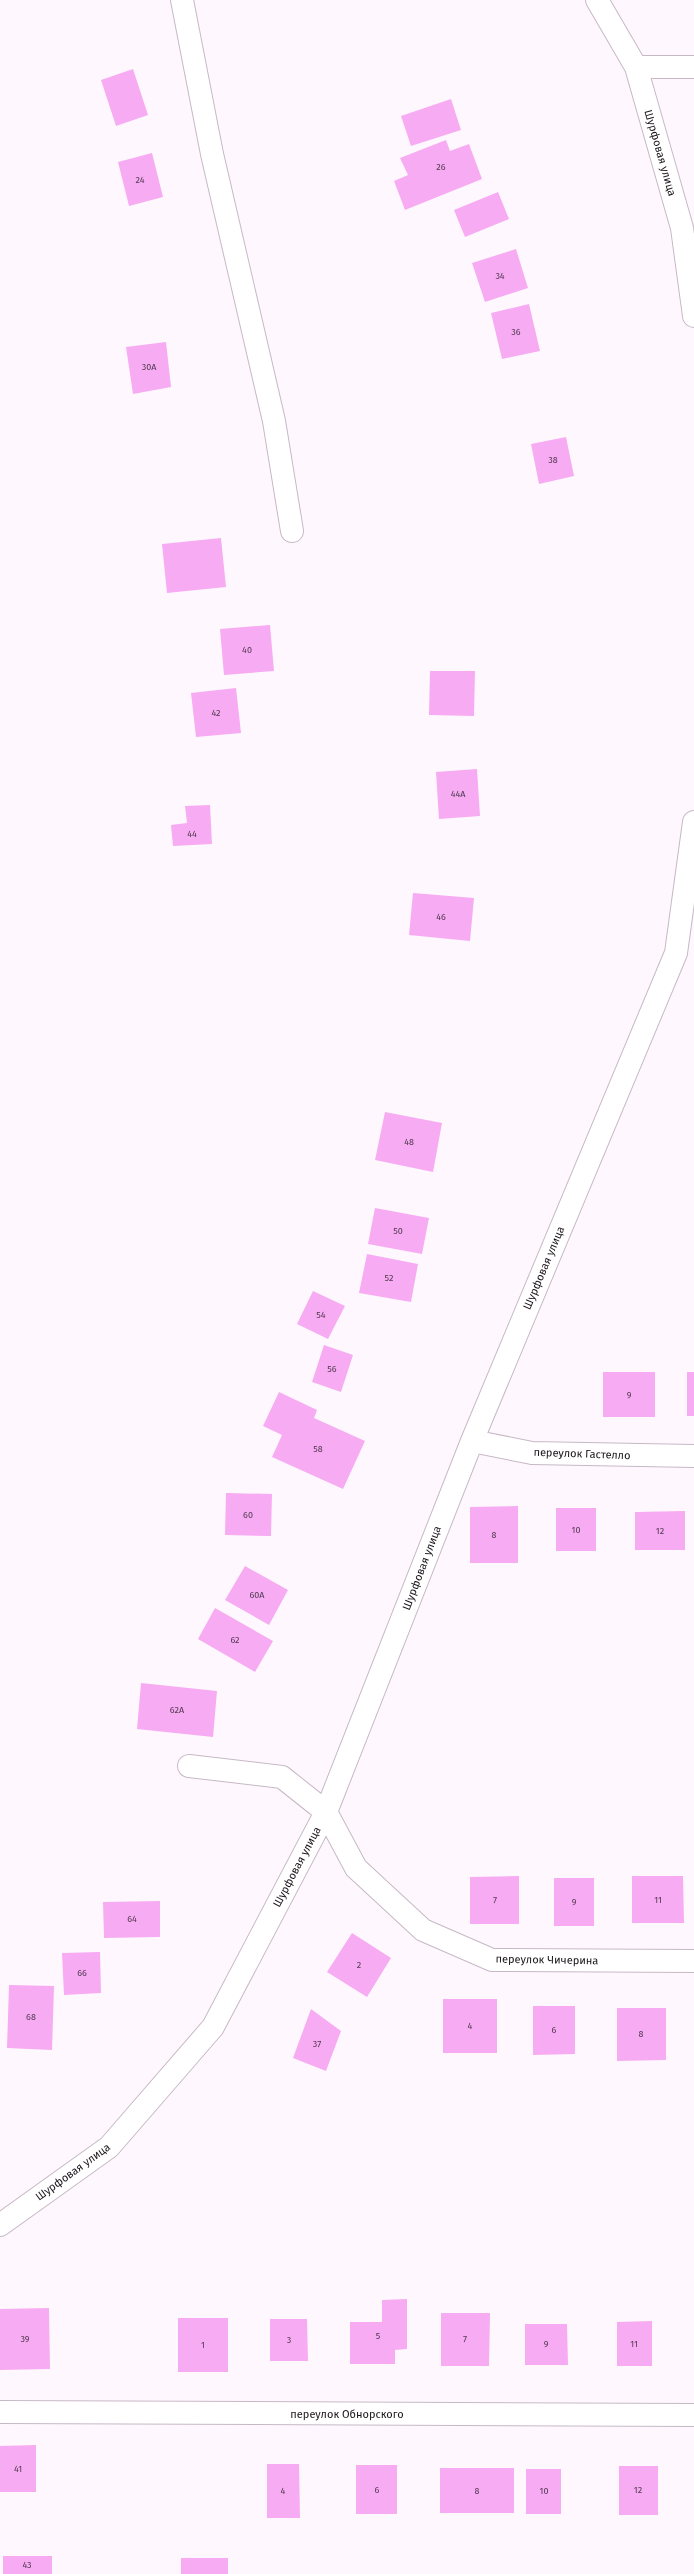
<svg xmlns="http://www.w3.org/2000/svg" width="694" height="2574" font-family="'Fira Sans',sans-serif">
  <rect width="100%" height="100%" fill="#fef8fe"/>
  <path fill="#f7abf3" d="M133 69 148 115 116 126 101 80Z
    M451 99 461 130 411 146 401 116Z
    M446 140 450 151 469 144 482 179 405 210 394 181 408 175 400 158Z
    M152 153 163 197 129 206 118 162Z
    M498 192 509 219 465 237 454 210Z
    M516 249 528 288 485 302 472 263Z
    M529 304 540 351 502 359 491 313Z
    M166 342 171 387 133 394 126 347Z
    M566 437 574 476 539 484 531 444Z
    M221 538 226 587 167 593 162 544Z
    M270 625 274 671 224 675 220 629Z
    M430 671H475L474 716 429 715Z
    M236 688 241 733 196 737 191 693Z
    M477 769 480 816 439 819 436 772Z
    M210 805 212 844 173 846 171 825 187 823 185 806Z
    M413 893 474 898 470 941 409 935Z
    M385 1112 442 1123 433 1172 375 1160Z
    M375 1208 429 1218 422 1254 368 1244Z
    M367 1254 418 1264 411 1302 359 1293Z
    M313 1291 345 1306 328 1339 297 1324Z
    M324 1345 353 1355 341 1392 312 1382Z
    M603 1372H655V1417H603Z
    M687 1372H694V1416H687Z
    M279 1392 317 1410 314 1418 365 1441 343 1489 272 1457 282 1435 263 1426Z
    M226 1493 272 1494 271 1536 225 1535Z
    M518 1506V1563H470V1507Z
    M556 1508H596V1551H556Z
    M685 1511V1550H635V1512Z
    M245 1566 288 1590 269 1625 225 1600Z
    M215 1608 273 1641 255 1672 198 1639Z
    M141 1683 217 1691 213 1737 137 1729Z
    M519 1876V1924H470V1877Z
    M632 1876H683L684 1923H632Z
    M554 1878H594V1926H554Z
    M160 1901V1937L104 1938 103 1902Z
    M352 1933 391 1958 367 1997 327 1972Z
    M100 1952 101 1993 64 1995 62 1953Z
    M9 1985 54 1986 52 2050 7 2048Z
    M443 1999H497V2053H443Z
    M533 2006H575V2054L533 2055Z
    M617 2008H666V2060L617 2061Z
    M311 2009 341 2031 326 2071 293 2058Z
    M407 2299V2349L395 2350V2364H350V2322H382V2300Z
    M49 2308 50 2369 0 2370V2309Z
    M441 2313H490L489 2366H441Z
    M178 2318H228V2372H178Z
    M270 2319H307L308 2361H270Z
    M652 2321V2366H617V2322Z
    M525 2324H567L568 2365H525Z
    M36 2445V2492H0V2446Z
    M267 2464H299L300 2518H267Z
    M356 2465H397V2514H356Z
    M619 2466H658V2515H619Z
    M440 2468H514V2513H440Z
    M526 2469H561V2514H526Z
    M3 2556H52V2574H3Z
    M181 2558H228V2574H181Z"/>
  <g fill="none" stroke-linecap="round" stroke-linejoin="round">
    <defs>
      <path id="street" d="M182 0 212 154 274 421 292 531
        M597 0 636 67 682 228 694 316
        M636 67H694
        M472 1441 532 1453 694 1456
        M189 1766 282 1777 326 1812 356 1868 423 1930 492 1960 694 1961
        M0 2225 109 2147 213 2027 326 1812 472 1441 676 953 694 822
        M0 2412 694 2415"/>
    </defs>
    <use href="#street" stroke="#c7b8c6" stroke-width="24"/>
    <use href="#street" stroke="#fff" stroke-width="22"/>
  </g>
  <g text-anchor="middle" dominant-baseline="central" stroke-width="3.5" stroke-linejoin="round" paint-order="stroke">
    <g font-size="9" fill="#523b51">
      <text x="441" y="167">26</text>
      <text x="140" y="180">24</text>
      <text x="500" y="276">34</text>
      <text x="516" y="332">36</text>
      <text x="149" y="367">30А</text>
      <text x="553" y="460">38</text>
      <text x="247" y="650">40</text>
      <text x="216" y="713">42</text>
      <text x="458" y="794">44А</text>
      <text x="192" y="834">44</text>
      <text x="441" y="917">46</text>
      <text x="409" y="1142">48</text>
      <text x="398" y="1231">50</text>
      <text x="389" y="1278">52</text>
      <text x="321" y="1315">54</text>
      <text x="332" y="1369">56</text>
      <text x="629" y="1395">9</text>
      <text x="318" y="1449">58</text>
      <text x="248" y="1515">60</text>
      <text x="576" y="1530">10</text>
      <text x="660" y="1531">12</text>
      <text x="494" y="1535">8</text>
      <text x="257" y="1595">60А</text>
      <text x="235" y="1640">62</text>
      <text x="177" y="1710">62А</text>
      <text x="495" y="1900">7</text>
      <text x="658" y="1900">11</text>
      <text x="574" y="1902">9</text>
      <text x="132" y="1919">64</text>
      <text x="359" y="1965">2</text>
      <text x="82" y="1973">66</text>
      <text x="31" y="2017">68</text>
      <text x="470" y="2026">4</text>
      <text x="554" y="2030">6</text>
      <text x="641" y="2034">8</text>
      <text x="317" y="2044">37</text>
      <text x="378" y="2336">5</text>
      <text x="25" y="2339">39</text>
      <text x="465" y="2339">7</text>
      <text x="289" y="2340">3</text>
      <text x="546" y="2344">9</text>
      <text x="634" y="2344">11</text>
      <text x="203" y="2345">1</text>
      <text x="18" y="2469">41</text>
      <text x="377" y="2490">6</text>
      <text x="638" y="2490">12</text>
      <text x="283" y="2491">4</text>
      <text x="477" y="2491">8</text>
      <text x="544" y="2491">10</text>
      <text x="27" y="2565">43</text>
    </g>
    <g font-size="11" fill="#1b161b" stroke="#fff">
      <text transform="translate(660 153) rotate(74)">Шурфовая улица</text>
      <text transform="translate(544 1268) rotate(-67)">Шурфовая улица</text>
      <text transform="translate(582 1454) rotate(2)">переулок Гастелло</text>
      <text transform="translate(422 1568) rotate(-69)">Шурфовая улица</text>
      <text transform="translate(297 1867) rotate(-62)">Шурфовая улица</text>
      <text transform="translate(547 1960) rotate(1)">переулок Чичерина</text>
      <text transform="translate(73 2172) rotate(-36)">Шурфовая улица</text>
      <text x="347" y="2414">переулок Обнорского</text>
    </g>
  </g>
</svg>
